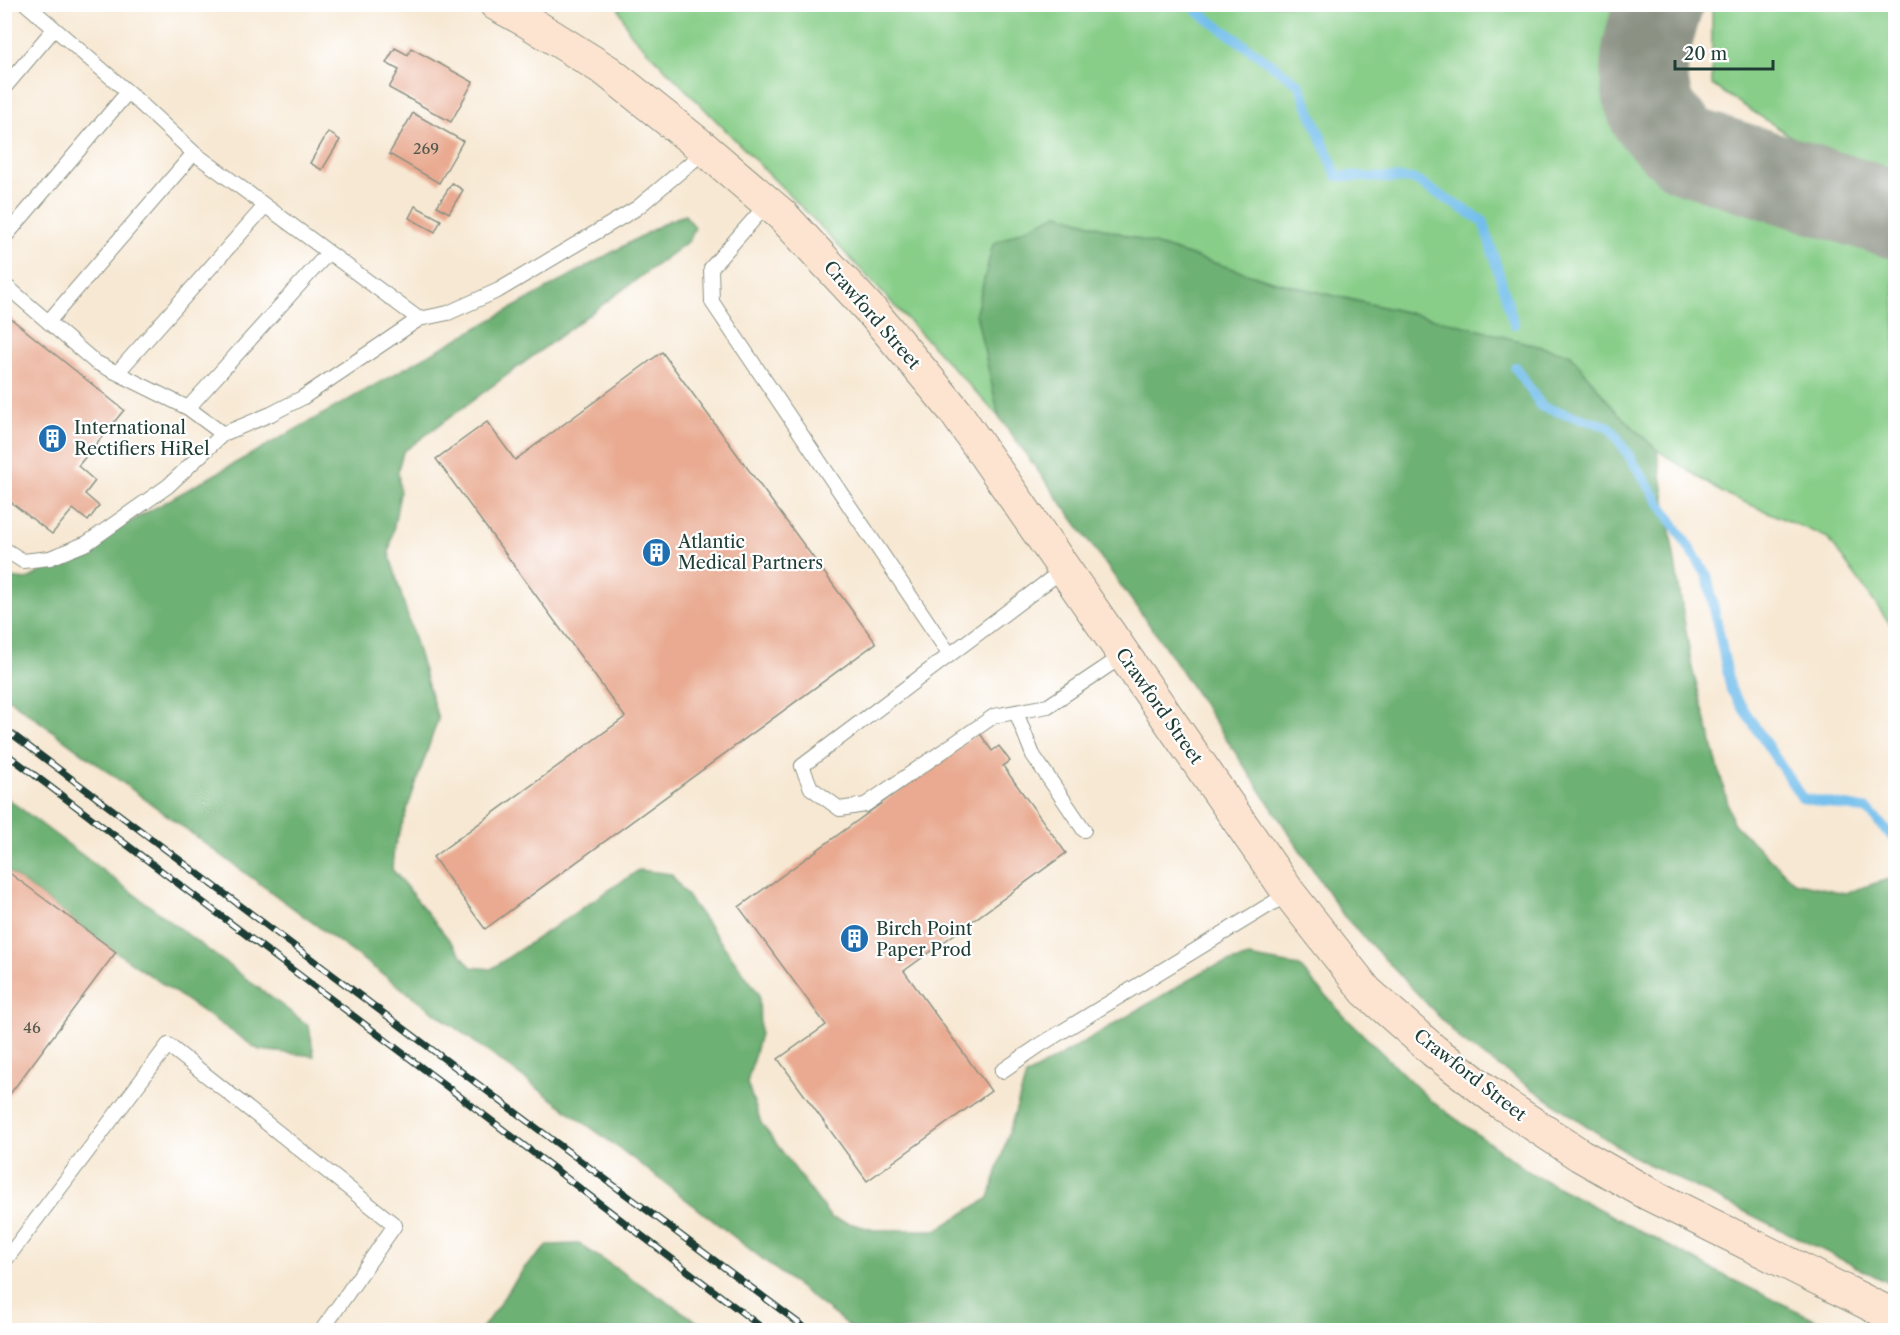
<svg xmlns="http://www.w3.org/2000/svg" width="1900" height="1335" font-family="'Libre Caslon Text',serif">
  <rect width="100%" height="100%" fill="#fff"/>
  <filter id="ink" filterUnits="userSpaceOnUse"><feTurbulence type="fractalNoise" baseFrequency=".0167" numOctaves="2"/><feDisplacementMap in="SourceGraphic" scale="12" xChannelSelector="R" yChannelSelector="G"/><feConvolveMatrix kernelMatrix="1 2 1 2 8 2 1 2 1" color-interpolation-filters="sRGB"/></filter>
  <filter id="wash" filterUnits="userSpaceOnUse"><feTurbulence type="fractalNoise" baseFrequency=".008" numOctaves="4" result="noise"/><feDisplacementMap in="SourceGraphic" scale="24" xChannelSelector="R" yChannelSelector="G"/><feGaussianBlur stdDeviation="1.35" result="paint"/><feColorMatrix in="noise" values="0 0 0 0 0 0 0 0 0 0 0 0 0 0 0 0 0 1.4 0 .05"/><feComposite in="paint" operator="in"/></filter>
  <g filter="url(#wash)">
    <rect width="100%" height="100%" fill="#f7e8d3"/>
    <path fill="#88ce89" stroke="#54865e" stroke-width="1.5" d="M617 5H1624C1622 21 1618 38 1617 55 1612 118 1639 159 1696 183L1895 248V631L1828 538 1723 493 1657 450 1615 410 1461 325 1275 282 1058 214 993 245 976 313 999 417 819 225 630 33Z
      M1712 5H1895V177L1803 144 1712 85Z"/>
    <path fill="#6eb175" stroke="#467754" stroke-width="1.5" d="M1058 214 1275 282 1461 325 1571 355 1615 410 1657 450 1692 668 1733 823 1794 882 1845 893 1895 877V1286L1630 1155 1463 1042 1343 915 1164 645 999 417 976 313 993 244Z
      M685 215 695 227 690 240 403 452 398 470 400 493 389 553 438 719 394 848 392 869 471 967 491 969 639 870 671 874 759 994 760 1034 747 1083 761 1123 831 1218 874 1230H936L989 1198 1026 1076 1209 968 1249 957 1299 966 1345 1017 1430 1100 1531 1173 1727 1277 1837 1330H854L639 1163 5 696V577L26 580 668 221Z
      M4 796 309 1026 314 1056 259 1050 116 952 5 869Z
      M579 1244 710 1330H481L525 1267 549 1245Z"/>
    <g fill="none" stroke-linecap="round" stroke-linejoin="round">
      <path stroke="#72beec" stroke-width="10" d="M1193 4 1198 12 1299 84 1337 176 1413 179 1483 221 1514 324
        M1515 367 1542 407 1610 427 1707 575 1731 690 1802 798 1868 810 1896 841"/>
      <path stroke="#8b9284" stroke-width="88" d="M1659 4C1649 36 1638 66 1648 99 1650 105 1651 112 1655 117 1664 130 1676 139 1687 150L1896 215"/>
    </g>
    <g id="blocks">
      <path fill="#e9aa91" d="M395 48 408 55 411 48 473 82 451 122 389 88 399 70 386 63Z
        M413 113 463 141 439 183 389 154Z
        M328 132 340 140 322 170 310 163Z
        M452 183 463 190 449 213 437 206Z
        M415 206 441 220 435 232 409 218Z
        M4 313 124 410 78 466 95 481 85 494 99 506 88 521 73 509 52 534 4 497Z
        M662 352 876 643 485 929 433 857 625 717 436 459 487 422 515 460Z
        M979 732 992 751 999 746 1010 761 1003 766 1066 853 904 971 991 1091 867 1181 778 1059 826 1025 739 907Z
        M4 869 116 952 4 1102Z"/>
    </g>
  </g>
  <g filter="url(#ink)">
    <use href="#blocks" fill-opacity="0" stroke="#8b9284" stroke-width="1.5"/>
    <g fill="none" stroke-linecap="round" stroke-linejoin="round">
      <defs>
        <path id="lane" d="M26 4 128 92 194 153 419 319 448 313 499 290 637 208 706 150
          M4 88 54 29
          M768 203 711 268 712 302 950 655
          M4 238 128 92
          M4 284 95 362 188 408 223 434
          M48 322 194 153
          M117 373 265 206
          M188 408 328 253
          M4 549 23 561 50 558 87 543 168 486 223 434 271 414 302 398 419 319
          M1064 569 802 766 811 788 840 809 865 805 994 716 1048 706 1124 655
          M1016 712 1033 755 1084 830
          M1002 1071 1040 1045 1289 893
          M4 1262 168 1045 395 1225 322 1330"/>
        <path id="secondary" d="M496 4 527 21 607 71 706 150 782 215 874 314 954 410 1289 893 1366 991 1434 1051 1503 1104 1580 1155 1647 1193 1896 1317"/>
      </defs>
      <use href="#lane" stroke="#8b9284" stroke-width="16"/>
      <use href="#secondary" stroke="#8b9284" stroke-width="35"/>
      <use href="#lane" stroke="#fff" stroke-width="14"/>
      <use href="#secondary" stroke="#fde4d0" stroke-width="33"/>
      <defs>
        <path id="rail" d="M4 728 507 1106 808 1330
          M4 752 437 1079 765 1330"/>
      </defs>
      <use href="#rail" stroke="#1f3d34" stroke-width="7"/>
      <use href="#rail" stroke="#fff" stroke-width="4.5" stroke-dasharray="14" stroke-linecap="butt"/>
    </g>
  </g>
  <defs>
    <symbol id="building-disc" viewBox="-11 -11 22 22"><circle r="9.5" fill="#1f6fb2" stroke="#fff"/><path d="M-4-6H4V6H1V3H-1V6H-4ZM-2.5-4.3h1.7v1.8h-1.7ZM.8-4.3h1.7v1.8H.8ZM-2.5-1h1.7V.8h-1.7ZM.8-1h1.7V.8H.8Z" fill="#fff"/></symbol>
  </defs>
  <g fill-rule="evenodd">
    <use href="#building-disc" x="36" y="422" width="33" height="33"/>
    <use href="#building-disc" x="640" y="536" width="33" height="33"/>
    <use href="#building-disc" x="838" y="922" width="33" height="33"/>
  </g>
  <g text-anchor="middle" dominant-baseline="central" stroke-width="4.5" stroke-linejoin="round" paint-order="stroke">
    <g font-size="15" fill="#52584b">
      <text x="426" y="148">269</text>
      <text x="32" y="1027">46</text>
    </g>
    <g font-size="18" fill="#1f3d34" stroke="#fff">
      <text transform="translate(872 315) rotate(49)">Crawford Street</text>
      <text transform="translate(1159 706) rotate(55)">Crawford Street</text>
      <text transform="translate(1470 1075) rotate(38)">Crawford Street</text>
    </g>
    <g font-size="18" fill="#1f3d34" stroke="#fff" text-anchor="start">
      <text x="74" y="428">International<tspan x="74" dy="21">Rectifiers HiRel</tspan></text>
      <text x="678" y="542">Atlantic<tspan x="678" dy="21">Medical Partners</tspan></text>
      <text x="876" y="929">Birch Point<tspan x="876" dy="21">Paper Prod</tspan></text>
    </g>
  </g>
  <rect width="1900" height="1335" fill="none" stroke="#fff" stroke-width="24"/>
  <path d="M1675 60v9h98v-9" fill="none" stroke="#1f3d34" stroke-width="3"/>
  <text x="1684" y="60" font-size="18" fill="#1f3d34" stroke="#ffffff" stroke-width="4.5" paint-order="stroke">20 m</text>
</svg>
